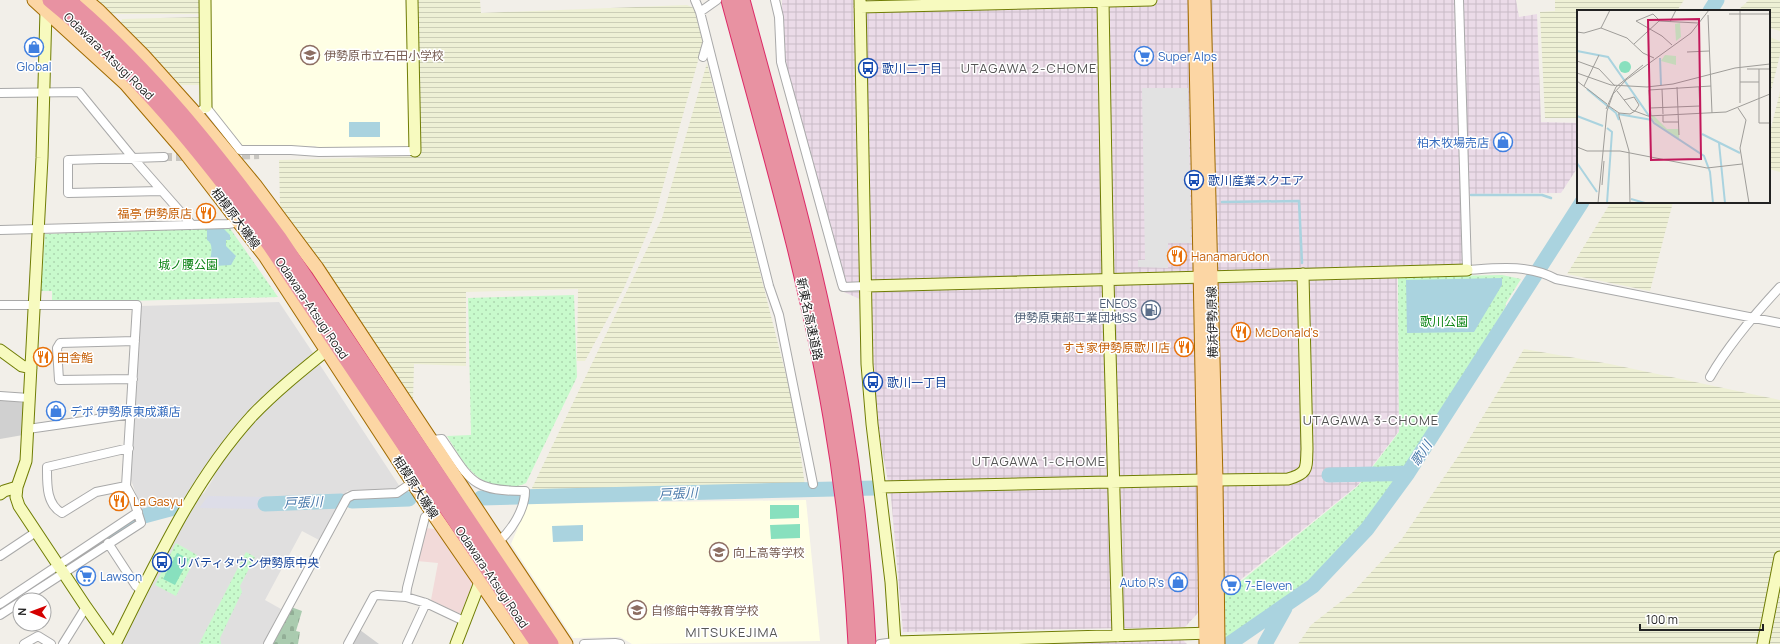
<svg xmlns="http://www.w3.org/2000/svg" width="1780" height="644" font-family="Manrope,'Noto Sans JP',sans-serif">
  <defs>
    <pattern id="industrial-grid" width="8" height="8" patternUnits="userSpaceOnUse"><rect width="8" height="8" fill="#ebdbe8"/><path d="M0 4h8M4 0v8" fill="none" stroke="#c9bcc7"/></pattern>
    <pattern id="farmland-rules" width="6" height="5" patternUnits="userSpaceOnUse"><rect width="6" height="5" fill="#eef0d5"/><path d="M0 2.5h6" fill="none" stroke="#ccceb7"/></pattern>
    <pattern id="cemetery-stones" width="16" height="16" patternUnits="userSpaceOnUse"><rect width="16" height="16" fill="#aacbaf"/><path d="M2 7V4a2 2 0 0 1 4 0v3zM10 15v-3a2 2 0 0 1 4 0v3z" fill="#92ae96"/></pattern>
    <pattern id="park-dots" width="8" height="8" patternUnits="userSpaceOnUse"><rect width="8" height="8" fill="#c8facc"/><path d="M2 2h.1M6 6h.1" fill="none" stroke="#acd6af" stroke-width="1.8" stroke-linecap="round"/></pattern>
  </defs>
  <rect width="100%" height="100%" fill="#f2efe9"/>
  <path fill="#e0dfdf" d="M279 302 313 353 273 388 227 438 213 457 180 506 170 502 142 511 131 480 140 306Z
    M318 362 400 487 396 489 347 491 319 540 302 531 265 600 281 609 263 644H122L120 641 195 500 204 493 213 479 217 466 263 412Z"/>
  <path fill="#f2dad9" d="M425 528 435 529 473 584 461 613H458L431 600 438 563 417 561Z"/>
  <path fill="url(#industrial-grid)" d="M782 0H1516L1519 17 1537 14 1541 122 1578 123V167L1561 193 1461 194 1463 267 1397 275 1399 431 1358 485 1229 589 1224 590 1198 613 1185 627 903 632 891 497 873 402 871 304 844 292 788 73 782 72Z
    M1181 638 1187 644H1043Z"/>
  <path fill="#ffffe5" d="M211 0H405L412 145 410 148 322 150 315 146 243 147 213 110Z
    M806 500 820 641 632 644 620 637 573 638 511 544 528 504Z"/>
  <path fill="#d0d0d0" d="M0 399 25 403 23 435 0 439Z
    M360 630 379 644H352Z"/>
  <path fill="url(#farmland-rules)" d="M95 0H200V14H112Z
    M417 0H480L481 13 687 5 694 8 703 43 655 215 624 288 585 361H577L578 289 466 292V366L414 364 413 401 280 207 279 160 420 156Z
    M1555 0H1684L1677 11H1578V118H1545L1540 12 1555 11Z
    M1749 0H1780V31L1769 28V11H1737Z
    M199 17 202 85H181L121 23 122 19Z
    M1769 37 1780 41V55L1769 99Z
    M707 63 794 407 805 486 535 492 532 488 662 218Z
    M1780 92V172L1769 169V136Z
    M1611 202H1673L1650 291 1567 274Z
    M1524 349 1610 364 1780 400V644H1298L1311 625 1353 592 1401 540 1463 449Z"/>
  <path fill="url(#cemetery-stones)" d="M291 607 302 611 296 631 300 632 298 644H272Z"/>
  <path fill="url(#park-dots)" d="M229 227 278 297 52 303V291H41L45 234Z
    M1502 275 1521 279 1506 303 1505 308C1479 350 1453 392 1427 434 1398 481 1368 531 1326 567L1226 641 1225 639 1223 592 1234 587 1358 486 1399 432 1398 277Z
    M574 295 577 377 526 483C519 487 510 487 502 486 472 483 462 459 447 436L471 435 468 298Z
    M176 543 197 555 176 596 155 585Z
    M246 552 255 557 240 586 242 592 220 638 221 644H199Z"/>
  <path fill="#88e0be" d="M770 505H799V518L770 519Z
    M800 524V538L771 539 770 525Z
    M177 553 189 559 175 585 163 579Z"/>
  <path fill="#e2e2e2" d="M1142 88H1188L1191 243H1168V268L1138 267V260H1145Z"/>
  <path fill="#dddde8" d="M208 496 264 497V509L199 508Z"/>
  <path fill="#aad3df" d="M349 122H380V137H349Z
    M207 229H224L230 235V240H226V246L236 256 231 265 215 266 210 261C211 254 214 244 207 240Z
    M1502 278V285L1474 332 1407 333 1406 280Z
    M583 525V541L553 542 552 526Z"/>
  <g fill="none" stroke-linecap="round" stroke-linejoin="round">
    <path stroke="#aad3df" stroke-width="2.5" d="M1471 195H1542L1551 198
      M1222 202 1299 201 1302 263"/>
    <path stroke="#aad3df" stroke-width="15" d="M1710 11 1717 0
      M1380 474 1408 473
      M1329 475 1375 474
      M481 498 875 488
      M352 501 409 499
      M265 504 341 501
      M144 516 174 508
      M72 562 134 521
      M1 610 55 573
      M1229 644 1313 586 1367 529 1408 473 1582 202
      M1265 644 1285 608"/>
    <path stroke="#c8c6c1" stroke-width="8" stroke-dasharray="8 4" stroke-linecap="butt" d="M230 156 259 155
      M164 157H190"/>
    <defs>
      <path id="street" d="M695 0 700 12 769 286 779 315 813 484
        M775 0 779 17 781 62 842 284 843 287 866 286
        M1459 0 1467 270C1497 268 1528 264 1556 279L1780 323
        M700 12 717 0
        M703 57 707 43
        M0 93 79 92 133 158 192 225
        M202 110 206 107 240 150
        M240 150H291L319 152 415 151
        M162 191 68 193V160L164 157
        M0 230 228 224 240 222
        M0 305H137L126 486 134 501 141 523 22 600
        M1710 377C1729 344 1754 315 1780 287
        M133 379 59 380 57 348 60 343 135 341
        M0 396 29 398
        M28 429 132 414
        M431 440 442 439C471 481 471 491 525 491 525 509 512 530 499 541
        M126 486 96 492 62 513C46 504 47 484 47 467L129 448
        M108 543 136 586 142 591
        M0 556 36 532
        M406 597 407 588 425 517 432 512
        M0 604 138 512
        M0 615 20 602
        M24 644 38 636 51 644
        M63 644 86 607
        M268 644 347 498 353 495 397 493 413 482
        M348 644 374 596 377 595 406 597 426 603 464 621
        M407 644 426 603
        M584 644 615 643 620 644
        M880 644 895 642"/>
      <path id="secondary" d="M205 0 206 107
        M412 0 415 151
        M860 0 867 364 872 424 891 582 895 642 1213 633
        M1103 1 1108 280 1118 636
        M860 7 1151 0
        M46 10 42 158 26 461 17 487 16 497 19 506 86 607 112 644
        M866 286 1467 270
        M0 350 22 366 31 368
        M1216 480 1288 479C1309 473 1306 468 1307 449L1303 274
        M880 487 1204 480
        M0 494 4 491 17 487
        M115 644C155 565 192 482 252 416 275 392 301 371 327 350
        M456 644 480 582
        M1763 644 1780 557"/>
      <path id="primary" d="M34 0 126 84 184 151 265 256 432 512 523 644
        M86 0 99 11 143 55 196 114 255 185 317 268 566 644
        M1195 0 1204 480 1206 644
        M1204 0 1216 480 1218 644"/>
      <path id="highway" d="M50 0C136 70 205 156 270 245L538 644
        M68 0C150 69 216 153 279 238L551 644
        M729 0C766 138 807 276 831 417 844 492 852 568 856 644
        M742 0C779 137 819 274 843 414 856 490 864 567 868 644"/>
    </defs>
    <use href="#street" stroke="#a9a9a9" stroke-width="10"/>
    <use href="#secondary" stroke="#707d05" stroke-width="13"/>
    <use href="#primary" stroke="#a06b00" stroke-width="15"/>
    <use href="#highway" stroke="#dc2a67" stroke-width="17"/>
    <use href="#street" stroke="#fff" stroke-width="8"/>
    <use href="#secondary" stroke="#f7fabf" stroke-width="11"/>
    <use href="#primary" stroke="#fcd6a4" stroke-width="13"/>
    <use href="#highway" stroke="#e892a2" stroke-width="15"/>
  </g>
  <defs>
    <symbol id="shop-ring" viewBox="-11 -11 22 22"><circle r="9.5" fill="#fff" stroke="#3f7fe0" stroke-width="1.5"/><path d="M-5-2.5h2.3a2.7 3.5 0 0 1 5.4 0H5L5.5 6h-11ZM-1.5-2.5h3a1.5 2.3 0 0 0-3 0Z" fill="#3f7fe0"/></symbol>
    <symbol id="school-ring" viewBox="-11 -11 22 22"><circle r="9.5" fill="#fff" stroke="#8d6e63" stroke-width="1.5"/><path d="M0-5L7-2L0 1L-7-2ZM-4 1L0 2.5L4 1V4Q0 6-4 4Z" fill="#8d6e63"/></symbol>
    <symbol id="supermarket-ring" viewBox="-11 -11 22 22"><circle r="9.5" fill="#fff" stroke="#3f7fe0" stroke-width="1.5"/><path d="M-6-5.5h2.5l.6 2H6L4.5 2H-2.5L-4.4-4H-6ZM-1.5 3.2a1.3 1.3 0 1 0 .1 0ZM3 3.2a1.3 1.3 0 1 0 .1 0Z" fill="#3f7fe0"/></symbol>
    <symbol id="bus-ring" viewBox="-11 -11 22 22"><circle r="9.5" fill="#fff" stroke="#1a4fb4" stroke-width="1.5"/><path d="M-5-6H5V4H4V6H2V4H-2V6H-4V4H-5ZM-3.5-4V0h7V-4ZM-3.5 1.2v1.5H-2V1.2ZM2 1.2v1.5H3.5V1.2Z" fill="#1a4fb4"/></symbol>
    <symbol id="restaurant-ring" viewBox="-11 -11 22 22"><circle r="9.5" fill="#fff" stroke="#e8710a" stroke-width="1.5"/><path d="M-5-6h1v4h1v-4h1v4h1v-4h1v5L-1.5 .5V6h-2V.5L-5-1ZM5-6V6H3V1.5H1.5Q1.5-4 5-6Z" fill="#e8710a"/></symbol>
    <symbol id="fuel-ring" viewBox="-11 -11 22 22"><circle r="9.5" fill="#fff" stroke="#5c6f8a" stroke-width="1.5"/><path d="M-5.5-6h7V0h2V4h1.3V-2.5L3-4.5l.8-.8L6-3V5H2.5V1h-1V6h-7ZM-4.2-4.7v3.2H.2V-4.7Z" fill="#5c6f8a"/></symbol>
  </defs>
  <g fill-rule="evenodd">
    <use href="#shop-ring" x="23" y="36" width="22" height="22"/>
    <use href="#school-ring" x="299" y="44" width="22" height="22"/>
    <use href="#supermarket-ring" x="1133" y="45" width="22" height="22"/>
    <use href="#bus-ring" x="857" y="57" width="22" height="22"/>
    <use href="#shop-ring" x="1492" y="131" width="22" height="22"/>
    <use href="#bus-ring" x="1183" y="169" width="22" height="22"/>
    <use href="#restaurant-ring" x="195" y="202" width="22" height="22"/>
    <use href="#restaurant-ring" x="1166" y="245" width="22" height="22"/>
    <use href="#fuel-ring" x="1140" y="299" width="22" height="22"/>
    <use href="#restaurant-ring" x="1230" y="321" width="22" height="22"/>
    <use href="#restaurant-ring" x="1173" y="336" width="22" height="22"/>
    <use href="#restaurant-ring" x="32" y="346" width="22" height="22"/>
    <use href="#bus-ring" x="862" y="371" width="22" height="22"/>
    <use href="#shop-ring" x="45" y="400" width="22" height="22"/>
    <use href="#restaurant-ring" x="108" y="490" width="22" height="22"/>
    <use href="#school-ring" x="708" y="541" width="22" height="22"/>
    <use href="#bus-ring" x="151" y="551" width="22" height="22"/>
    <use href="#supermarket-ring" x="75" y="565" width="22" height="22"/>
    <use href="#shop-ring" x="1167" y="571" width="22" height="22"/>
    <use href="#supermarket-ring" x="1220" y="574" width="22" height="22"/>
    <use href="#school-ring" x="626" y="599" width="22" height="22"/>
  </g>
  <g text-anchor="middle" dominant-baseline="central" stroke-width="3" stroke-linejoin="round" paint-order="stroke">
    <g font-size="12" fill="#785e54" stroke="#fff" text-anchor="start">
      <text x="324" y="55">伊勢原市立石田小学校</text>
      <text x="733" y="552">向上高等学校</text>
      <text x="651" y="610">自修館中等教育学校</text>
    </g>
    <g font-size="12" fill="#222" stroke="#fff">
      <text transform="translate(109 56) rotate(44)">Odawara-Atsugi Road</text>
      <text transform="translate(236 218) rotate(53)">相模原大磯線</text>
      <text transform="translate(312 308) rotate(56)">Odawara-Atsugi Road</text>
      <text transform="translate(810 319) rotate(78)">新東名高速道路</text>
      <text transform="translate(1212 322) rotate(-91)">横浜伊勢原線</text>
      <text transform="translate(416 487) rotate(57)">相模原大磯線</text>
      <text transform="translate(492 577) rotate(56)">Odawara-Atsugi Road</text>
    </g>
    <g font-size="12" fill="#366cbe" stroke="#fff" text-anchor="start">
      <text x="1158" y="56">Super Alps</text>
      <text x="34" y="66" text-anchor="middle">Global</text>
      <text x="1489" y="142" text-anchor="end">柏木牧場売店</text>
      <text x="70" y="411">デポ 伊勢原東成瀬店</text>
      <text x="100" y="576">Lawson</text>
      <text x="1164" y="582" text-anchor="end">Auto R's</text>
      <text x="1245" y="585">7-Eleven</text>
    </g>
    <g font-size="12" fill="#164399" stroke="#fff" text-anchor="start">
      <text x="882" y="68">歌川二丁目</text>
      <text x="1208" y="180">歌川産業スクエア</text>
      <text x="887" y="382">歌川一丁目</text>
      <text x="176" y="562">リバティタウン伊勢原中央</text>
    </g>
    <g font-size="12" fill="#c56008" stroke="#fff" text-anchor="start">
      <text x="192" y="213" text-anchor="end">福亭 伊勢原店</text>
      <text x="1191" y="256">Hanamarūdon</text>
      <text x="1255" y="332">McDonald's</text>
      <text x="1170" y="347" text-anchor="end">すき家伊勢原歌川店</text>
      <text x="57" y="357">田舎鮨</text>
      <text x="133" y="501">La Gasyu</text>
    </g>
    <g font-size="12" fill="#0c8416" stroke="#fff">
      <text x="188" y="264">城ノ腰公園</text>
      <text x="1444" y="321">歌川公園</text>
    </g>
    <g font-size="12" fill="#4e5e75" stroke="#fff" text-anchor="end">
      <text x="1137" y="303">ENEOS<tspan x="1137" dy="14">伊勢原東部工業団地SS</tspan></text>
    </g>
    <g font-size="13" letter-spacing="1" fill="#555" stroke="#fff">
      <text x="1029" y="68">UTAGAWA 2-CHOME</text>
      <text x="1371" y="420">UTAGAWA 3-CHOME</text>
      <text x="1039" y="461">UTAGAWA 1-CHOME</text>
      <text x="732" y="632">MITSUKEJIMA</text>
    </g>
    <g font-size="13" font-style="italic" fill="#4a7aab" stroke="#fff">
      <text transform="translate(1421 453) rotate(-57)">歌川</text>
      <text transform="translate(678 493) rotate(-2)">戸張川</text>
      <text transform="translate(303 502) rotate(-2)">戸張川</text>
    </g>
  </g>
  <g transform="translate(1577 10)">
    <rect width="193" height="193" fill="#f2efe9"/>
    <path d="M103 13 104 27 99 31 98 14ZM88 45 99 46V55L84 51ZM73 106H77L90 119H102V129L82 117Z" fill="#c8facc"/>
    <path d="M42 57a6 6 0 1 1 12 0a6 6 0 1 1-12 0Z" fill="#88e0be"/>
    <path fill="none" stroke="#aad3df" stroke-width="2" d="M0 41 31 47 77 113 127 146 133 162 136 193M83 48 84 75M10 79 39 103 42 110M41 104 75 110M0 106 26 116M125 124 163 143M142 133 148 193M0 153 20 182M54 189 68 193M30 193 35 122 30 118"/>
    <path fill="none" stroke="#9f9d99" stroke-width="1" d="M163 0V93M152 4H193M131 5 135 103M83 11 76 4 59 11 85 26 95 35M93 12 99 0M24 18 50 28 66 43 77 48M0 22 7 23 24 18 33 0M57 34 82 11 121 13M110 42 132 41M0 51 22 59 38 76M170 59H193M182 59V113H193M0 63 34 75 70 77 96 74 158 58 193 54M0 71 30 94M163 72H182M7 76 22 45M100 77 102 125M122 77 123 103M85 79 86 104M40 81 55 100 71 106 149 102 193 84M47 90 57 87 62 95 58 101M32 96 42 103M73 98 123 96M161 98 169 110 163 138 172 193M29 99 39 77 66 55M86 105V112H102M74 106 72 80 134 76M0 137 10 141H43L130 158 165 154M25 175 27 151M21 193 30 101 36 84 49 70 114 23 132 0M53 193 52 141 42 106V103L53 104 58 101"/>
    <path fill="#c2185b" fill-opacity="0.15" stroke="#c2185b" stroke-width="2" d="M122 9 124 149 74 150 71 10Z"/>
    <rect width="193" height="193" fill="none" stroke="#222" stroke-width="2"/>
  </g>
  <g transform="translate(32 612) rotate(271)"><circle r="19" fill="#ffffff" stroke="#a7a7a7"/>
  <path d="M0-3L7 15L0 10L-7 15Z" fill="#d40000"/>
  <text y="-6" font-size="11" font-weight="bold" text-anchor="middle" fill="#222222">N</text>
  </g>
  <path d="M1640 624v6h123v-6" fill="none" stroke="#222222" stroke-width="2"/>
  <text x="1646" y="624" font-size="12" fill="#222222" stroke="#ffffff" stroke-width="3" paint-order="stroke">100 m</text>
</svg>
